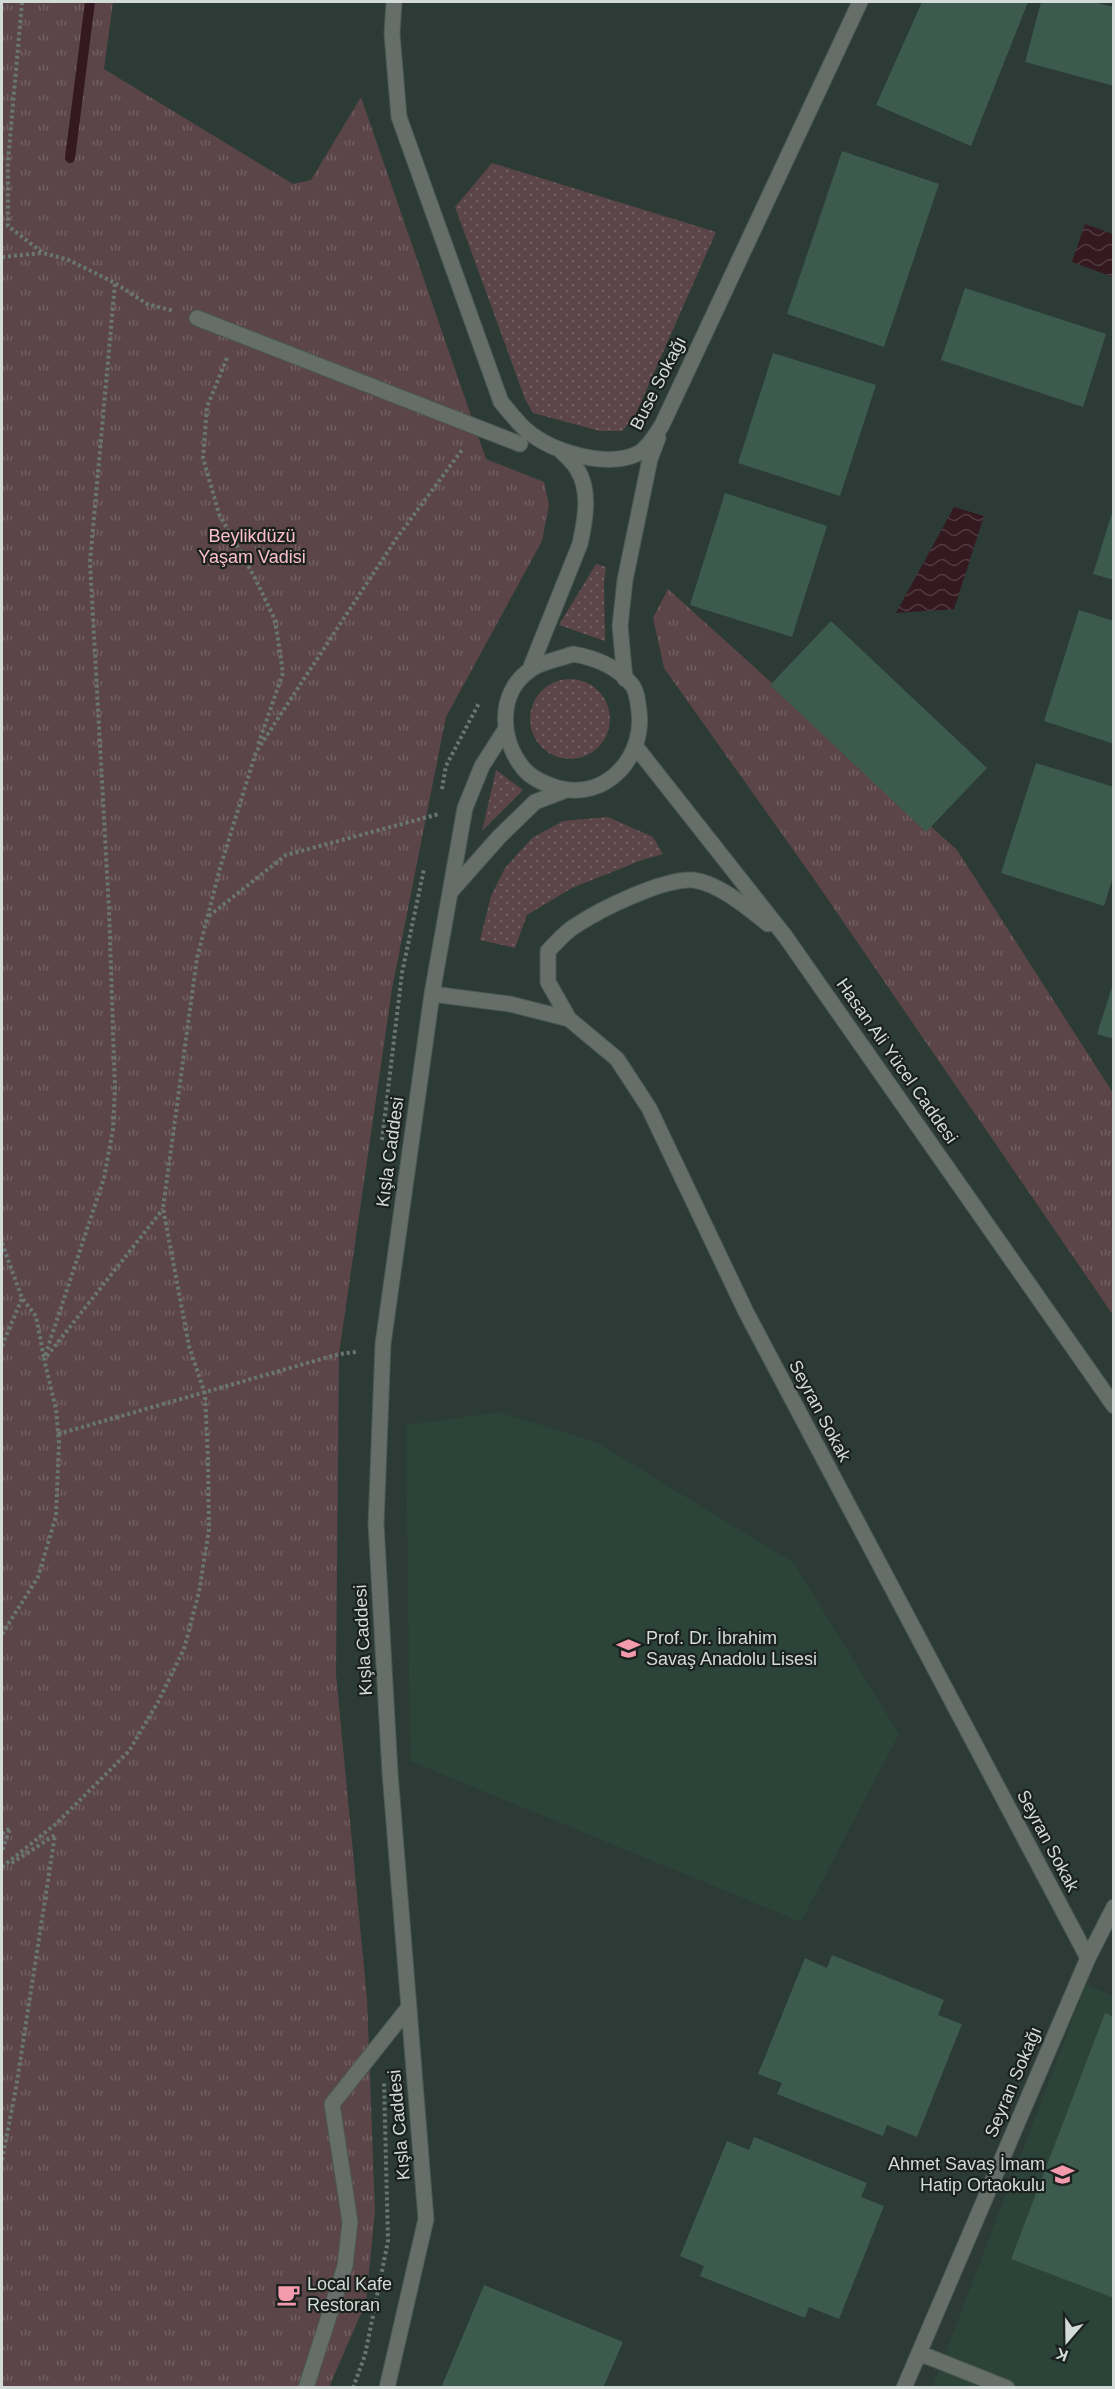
<svg xmlns="http://www.w3.org/2000/svg" width="1115" height="2389" font-family="Arial,sans-serif">
  <defs>
    <pattern id="grass-dots" width="8" height="8" patternUnits="userSpaceOnUse" patternTransform="scale(1.5)"><rect width="8" height="8" fill="#5b4549"/><path d="M2 2h.1M6 6h.1" fill="none" stroke="#725f62" stroke-width="1.8" stroke-linecap="round"/></pattern>
    <pattern id="park-tufts" width="24" height="20" patternUnits="userSpaceOnUse" patternTransform="scale(1.5)"><rect width="24" height="20" fill="#5b4549"/><path d="M3 7l-1-3M5 7V3M7 7l1-3M15 17l-1-3M17 17v-4M19 17l1-3" fill="none" stroke="#725f62"/></pattern>
    <pattern id="water-waves" width="16" height="10" patternUnits="userSpaceOnUse" patternTransform="scale(1.5)"><rect width="16" height="10" fill="#341a20"/><path d="M0 5q4-4 8 0t8 0" fill="none" stroke="#503b40"/></pattern>
  </defs>
  <rect width="100%" height="100%" fill="#2c3b35"/>
  <path fill="#2c4339" d="M499 1412 596 1442 794 1563 899 1734 801 1922 410 1761 406 1425Z
    M1086 1984 1113 1996V2387L932 2388Z"/>
  <path fill="url(#grass-dots)" d="M492 163 716 232 634 418 622 431H600L533 413 525 399 455 207Z
    M596 564 606 567 604 583 605 641 559 625Z
    M530 719a40 40 0 1 1 80 0a40 40 0 1 1-80 0Z
    M496 770 523 790 482 831Z
    M608 817 653 837 663 854 642 860 572 888 527 915 515 948 480 940 491 896 505 868 532 838 563 821Z"/>
  <path fill="url(#park-tufts)" d="M2 2H113L104 69 293 184 311 180 361 97 486 459 544 482 549 505 542 541 446 717 392 989 339 1354 336 1674 367 1999 375 2211 366 2302 329 2387 2 2388Z
    M668 589 957 850 1113 1093V1315L816 882 664 668 653 618Z"/>
  <path fill="url(#water-waves)" d="M1085 224 1113 234V277L1072 262Z
    M954 507 984 516 954 609 896 613Z"/>
  <g fill="none" stroke-linecap="round" stroke-linejoin="round">
    <path stroke="#341a20" stroke-width="10" d="M70 158 90 2"/>
  </g>
  <path fill="#3c5a4e" d="M922 2H1028L971 146 876 105Z
    M1041 2H1094L1114 7V86L1025 62Z
    M842 151 939 184 884 347 787 314Z
    M965 288 1106 334 1083 407 941 360Z
    M773 353 876 385 840 496 738 463Z
    M725 493 827 526 792 637 690 605Z
    M1113 510H1114V580L1093 574Z
    M1079 610 1114 621V744L1044 721Z
    M831 621 987 768 926 832 770 685Z
    M1036 763 1114 787V874L1104 906 1001 873Z
    M1113 984H1114V1039L1097 1034Z
    M832 1955 944 2000 938 2015 962 2024 917 2137 887 2125 883 2136 777 2094 782 2083 758 2074 805 1958 827 1968Z
    M1105 2013 1114 2017V2298L1011 2259Z
    M754 2137 867 2183 861 2197 884 2206 839 2319 809 2307 805 2318 700 2276 704 2266 680 2256 727 2141 749 2150Z
    M484 2285 623 2342 603 2388H441Z"/>
  <g fill="none" stroke-linecap="round" stroke-linejoin="round">
    <defs>
      <path id="minor" d="M394 2 392 34 399 117 501 402C509 411 517 422 526 430 552 452 607 469 639 453 649 447 656 434 662 425L860 2
        M197 318 520 444
        M573 654C596 658 617 666 632 685 637 691 638 703 639 711 645 757 606 801 558 788 545 784 532 779 523 768 500 739 497 693 530 670 540 662 560 659 573 654Z
        M530 669 580 544C585 521 591 490 577 469 573 462 566 456 561 451
        M625 679 620 626 625 580 650 459 658 438
        M636 747 785 936 1114 1406
        M452 890 499 837 535 802 566 790
        M432 994 510 1004 569 1019 617 1059 649 1108 746 1312 1088 1958
        M569 1019 548 982V951C556 943 565 932 575 926 601 909 663 878 693 880 719 883 749 909 768 924
        M919 2353 1007 2388
        M306 2388 345 2266 350 2222 332 2104 409 2007
        M387 2388 426 2219 390 1773 376 1524 383 1344 432 994 465 808 482 766 505 730
        M904 2388 1088 1958 1114 1907"/>
    </defs>
    <use href="#minor" stroke="#4a5852" stroke-width="17"/>
    <path stroke="#697671" stroke-width="4" stroke-dasharray="3 3" stroke-linecap="butt" d="M22 2 8 161V226L43 253 69 260 115 283 147 304 174 311
      M2 257 42 253
      M227 358 207 407 203 458 219 514 255 578 275 620 283 673 258 745
      M442 789 446 766 479 703
      M209 916 286 855 439 814
      M382 1140 402 973 424 869
      M2 1243 22 1298 36 1316 44 1358
      M2 1346 22 1298
      M47 1356 163 1209
      M58 1434 339 1354 356 1352
      M2 1634 38 1577 56 1516 59 1443 56 1409 44 1359 104 1178 113 1129 115 1088 109 910 90 562 115 283
      M2 1834 10 1828 2 1851
      M2 1867 57 1823 129 1751 158 1702 184 1649 199 1592 209 1529 208 1460 205 1394 189 1346 163 1208 197 958 220 868 256 752 396 539 462 450
      M2 2160 16 2088 55 1835 10 1864
      M353 2388 365 2355 388 2241 384 2082"/>
    <use href="#minor" stroke="#666e6a" stroke-width="15"/>
  </g>
  <defs>
    <symbol id="school-bare" viewBox="-9 -9 18 18"><path d="M0-5L7-2L0 1L-7-2ZM-4 1L0 2.5L4 1V4Q0 6-4 4Z" fill="#f39aac" stroke="#1a211e" stroke-width="2.5" paint-order="stroke"/></symbol>
    <symbol id="cafe-bare" viewBox="-9 -9 18 18"><path d="M-5.5-4.5H6V0H3Q3 3.5 0 3.5H-2.5Q-5.5 3.5-5.5 0ZM3-3.2v2h1.7v-2ZM-6 4.5H4V6H-6Z" fill="#f39aac" stroke="#1a211e" stroke-width="2.5" paint-order="stroke"/></symbol>
  </defs>
  <g fill-rule="evenodd">
    <use href="#school-bare" x="612" y="1632" width="33" height="33"/>
    <use href="#school-bare" x="1046" y="2158" width="33" height="33"/>
    <use href="#cafe-bare" x="272" y="2278" width="33" height="33"/>
  </g>
  <g text-anchor="middle" dominant-baseline="central" stroke-width="4.5" stroke-linejoin="round" paint-order="stroke">
    <g font-size="18" fill="#d2dbd7" stroke="#1a211e">
      <text transform="translate(658 383) rotate(-63)">Buse Sokağı</text>
      <text transform="translate(897 1061) rotate(55)">Hasan Ali Yücel Caddesi</text>
      <text transform="translate(390 1152) rotate(-82)">Kışla Caddesi</text>
      <text transform="translate(820 1411) rotate(62)">Seyran Sokak</text>
      <text transform="translate(363 1640) rotate(-93)">Kışla Caddesi</text>
      <text transform="translate(1048 1841) rotate(62)">Seyran Sokak</text>
      <text transform="translate(1013 2082) rotate(-67)">Seyran Sokağı</text>
      <text transform="translate(399 2125) rotate(-95)">Kışla Caddesi</text>
    </g>
    <g font-size="18" fill="#fdc0cb" stroke="#1a211e">
      <text x="252" y="536">Beylikdüzü<tspan x="252" dy="21">Yaşam Vadisi</tspan></text>
    </g>
    <g font-size="18" fill="#d2dbd7" stroke="#1a211e" text-anchor="start">
      <text x="646" y="1638">Prof. Dr. İbrahim<tspan x="646" dy="21">Savaş Anadolu Lisesi</tspan></text>
      <text x="1045" y="2164" text-anchor="end">Ahmet Savaş İmam<tspan x="1045" dy="21">Hatip Ortaokulu</tspan></text>
      <text x="307" y="2284">Local Kafe<tspan x="307" dy="21">Restoran</tspan></text>
    </g>
  </g>
  <rect width="1115" height="2389" fill="none" stroke="#d2dbd7" stroke-width="6"/>
  <g transform="translate(1067 2341) rotate(200)" stroke="#1a211e" stroke-width="4.5" paint-order="stroke">
  <path d="M0-4.5L10 22L0 15L-10 22Z" fill="#d2dbd7"/>
  <text y="-9" font-size="16" font-weight="bold" text-anchor="middle" fill="#d2dbd7">K</text>
  </g>
</svg>
